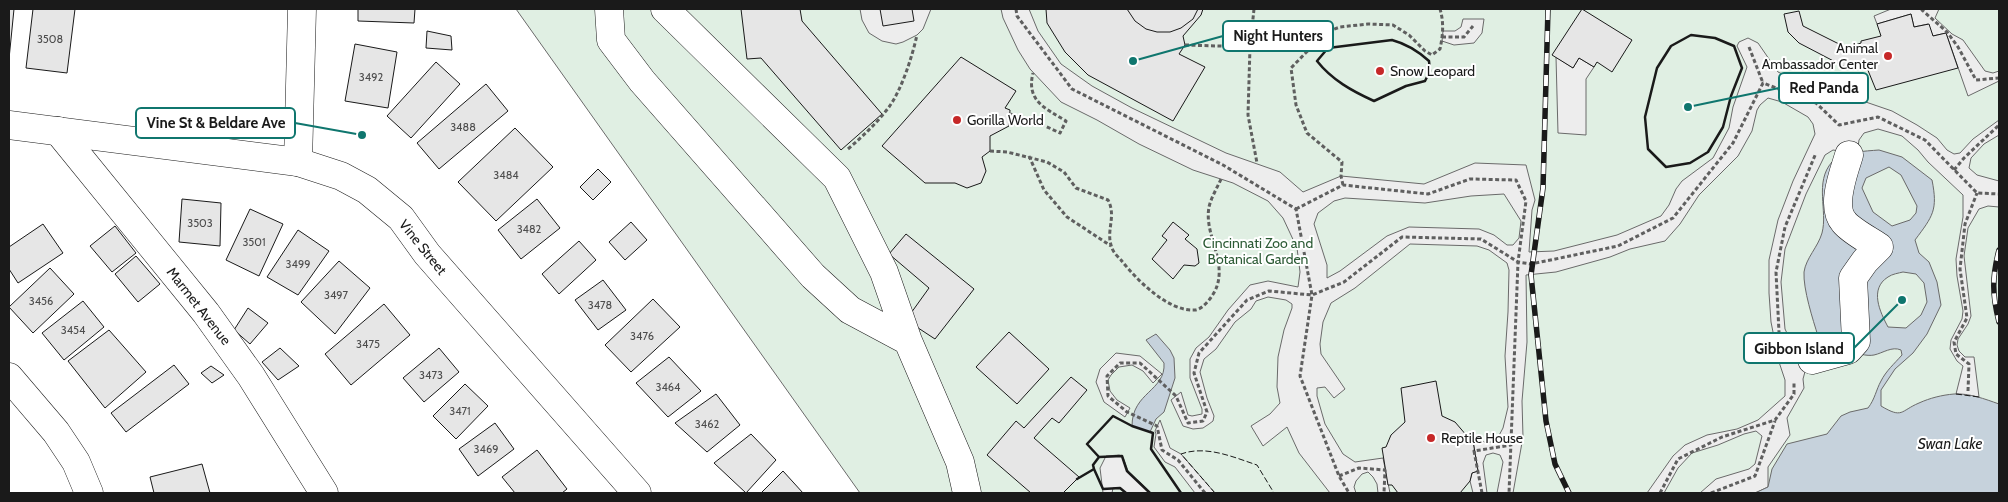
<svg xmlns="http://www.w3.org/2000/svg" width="2008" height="502" font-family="Cabin,sans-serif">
  <rect width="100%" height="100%" fill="#fff"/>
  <path fill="#e0efe3" stroke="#6a6a6a" d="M516 9H1999V493H860Z"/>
  <path fill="#ededed" stroke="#6a6a6a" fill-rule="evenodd" d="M860 9H931L923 29 917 35 903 42 896 44 882 41 869 33 862 20Z
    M1001 9H1029L1038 31 1061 64 1092 86 1132 108 1226 153 1280 172 1303 192 1341 176 1424 184 1475 163 1526 165 1535 200 1532 210 1529 252 1554 251 1617 235 1661 216 1669 205 1676 189 1682 181 1713 158 1729 128 1733 107 1747 67 1737 46 1739 42 1748 38 1758 43 1778 72 1800 82 1819 88 1833 89 1845 87 1850 89 1857 99 1892 111 1917 125 1937 138 1947 150 1954 154 1960 153 1973 139 1999 120V135L1984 144 1971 158 1969 168 1977 175 1999 181V207L1988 206 1979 209 1968 228 1964 256 1971 316 1968 324 1958 339 1957 345 1959 351 1965 357H1974L1979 397 1956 394 1963 366 1957 361 1950 349 1951 340 1962 319 1963 311 1957 276 1956 259 1963 217V195L1928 162 1918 150 1902 136 1878 129 1864 133 1859 140 1857 154 1833 150 1825 155 1806 194 1785 249 1781 282 1785 329 1794 348 1799 354 1809 357 1803 379 1804 388 1787 418 1790 435 1768 467V487L1755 493H1700L1716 479 1749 469 1755 464 1762 436 1756 431 1744 434 1718 445 1692 453 1678 468 1664 493H1647L1673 456 1685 445 1707 435 1737 429 1758 420 1785 396V380L1779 362 1771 322 1769 293V260L1778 220 1793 181 1815 134 1813 124 1808 117 1782 102 1768 98 1760 105 1757 110 1752 131 1738 156 1699 195 1680 224 1665 241 1630 249 1610 257 1556 272 1526 275 1527 342 1522 401 1523 437 1513 493H1497L1503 462 1500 455 1493 453 1486 455 1483 463 1487 493H1473L1470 481 1472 473 1478 471 1472 435 1486 443 1496 441 1503 428 1508 407 1505 356 1508 312 1509 270 1507 263 1489 250 1477 246 1410 244 1355 288 1331 303 1323 322 1320 344 1321 354 1345 389 1334 398 1325 387 1317 388V396L1325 424 1343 454 1355 462 1383 458 1390 493H1378L1377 484 1373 477 1368 472 1362 474 1356 481 1354 487 1356 493H1330L1299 453 1287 427 1263 446 1251 426 1270 414 1280 403 1277 387 1278 357 1284 330 1292 308V304L1286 300 1268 297 1256 301 1251 309 1235 322 1216 349 1204 359 1200 372 1207 398 1214 416 1213 421 1209 424 1203 428 1193 429 1183 426 1171 400 1181 392 1188 415 1192 416 1202 414V409L1190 378V359L1196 348 1209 337 1228 310 1250 285 1268 281 1298 287 1300 272 1297 248 1283 218 1268 201 1233 183 1193 170 1139 144 1097 120 1061 102 1030 69 1018 50 1003 18ZM1504 194 1521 221 1519 238 1513 245H1507L1494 235 1479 229 1409 227 1387 236 1340 271 1327 278V265L1314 224 1318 213 1334 201 1345 198 1425 203 1471 196Z
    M1891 9H1939L1935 18 1952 34 1963 40 1985 71 1993 73 1999 71V81L1968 96 1946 33 1933 36 1928 24 1914 27 1911 14 1877 24 1874 16Z
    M1463 19H1484L1482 33 1474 43 1454 45 1442 41 1443 31H1455L1461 27Z
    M1556 57 1573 68 1579 58 1594 67 1586 79V135L1558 133Z
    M1116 353 1140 356 1162 374 1153 383 1143 371 1132 365 1119 367 1111 375 1108 380 1110 391 1117 400 1130 408 1125 417 1104 402 1096 382 1100 369Z
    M1160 420 1170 448 1181 454 1215 493H1195L1175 467 1165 462 1154 447 1156 434 1155 431Z
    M1119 455 1122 456 1124 460 1129 474 1141 483 1150 493H1126L1120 488H1113L1112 493H1103L1100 468 1106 456Z"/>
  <path fill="#c6d2dc" stroke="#6a6a6a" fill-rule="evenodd" d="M1879 150 1902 157 1932 180C1938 210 1933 216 1915 240L1919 253 1929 262 1937 282 1941 305 1927 334 1913 353 1895 369 1881 390V406C1903 419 1900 411 1919 403 1930 398 1942 395 1954 394 1969 393 1985 399 1999 404V493H1755L1768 487 1772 469 1787 444 1827 434 1841 416 1850 412 1868 408C1875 399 1876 390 1881 381 1886 371 1894 364 1902 355L1901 350C1892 346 1883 353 1874 355 1860 358 1830 343 1818 336 1813 320 1803 289 1804 272 1806 258 1818 247 1822 233 1828 211 1814 182 1832 162 1841 152 1866 151 1879 150ZM1889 167 1901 175 1917 206 1916 213 1910 220 1892 226 1873 212 1862 188 1866 178ZM1903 272 1916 274 1924 283 1927 302 1921 315 1906 328 1888 327C1880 312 1869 289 1888 277 1892 274 1899 273 1903 272Z
    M1156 334 1170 350 1174 358 1175 378 1164 412 1156 419 1150 432 1132 426C1132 392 1166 391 1164 363L1146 340Z"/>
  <path fill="#e6e6e6" stroke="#1a1a1a" d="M9 9H14L9 59Z
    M33 9H75L67 73 26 68Z
    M358 9H415L414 23 358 21Z
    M741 9H800L802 21 882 114 841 150 761 58 747 59Z
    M880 9H912L914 21 883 26Z
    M1046 9H1203L1201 15 1183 36 1185 45 1179 54 1205 67 1173 121 1088 75 1065 52 1047 23Z
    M1127 9H1198L1193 19 1181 28 1170 32H1157L1146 29 1135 21Z
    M1582 9 1632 40 1612 72 1597 62 1594 67 1579 58 1573 68 1552 55Z
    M1799 11 1803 26 1847 48 1861 43V41L1881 36 1877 24 1911 14 1914 27 1929 24 1933 36 1946 33 1958 68 1876 90 1865 63 1845 67 1799 43 1788 32 1784 14Z
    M427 31 451 36 452 50 426 48Z
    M355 44 397 52 388 108 345 101Z
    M961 57 1016 91 1005 108 1010 110 1009 126 990 136V151L982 157 986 171 981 183 967 188 955 183H925L882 146Z
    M436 62 460 84 411 138 387 116Z
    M486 84 508 111 439 169 417 143Z
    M515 128 553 167 496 221 458 182Z
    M598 169 611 182 593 200 580 187Z
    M182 199 221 203 220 246 179 242Z
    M537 199 560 228 521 259 498 230Z
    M250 209 283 224 259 276 226 260Z
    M631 222 647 240 625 260 609 242Z
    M1173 222 1189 235 1185 239 1197 249 1199 263 1195 266 1184 265 1173 279 1152 259 1167 240 1162 236Z
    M43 224 63 253 18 283 9 269V247Z
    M115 226 136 253 112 272 90 246Z
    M298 230 329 251 298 295 267 277Z
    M906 234 974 289 935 339 906 320 929 288 889 254Z
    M579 241 596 260 559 294 542 274Z
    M136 256 160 284 138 302 115 274Z
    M339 261 370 288 335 334 301 302Z
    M50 268 74 294 33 333 9 307Z
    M603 280 626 310 598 330 575 300Z
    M653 299 680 327 631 372 605 345Z
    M83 301 104 327 64 360 42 333Z
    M384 304 410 335 351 385 325 354Z
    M248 308 268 323 250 344 234 330Z
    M109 330 146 372 105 408 68 361Z
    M1009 332 1049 369 1017 404 976 367Z
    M280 348 299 366 278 380 262 362Z
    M439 348 459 372 424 402 403 378Z
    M669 357 701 391 668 417 636 383Z
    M174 365 189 384 126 432 111 413Z
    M211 366 224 375 212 383 201 373Z
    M1071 377 1087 390 1059 423 1052 418 1034 438 1079 477 1063 493H1031L987 455 1016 421 1024 428Z
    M1436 381 1442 416 1455 422 1467 436 1472 435 1478 471 1472 473 1470 481 1460 493H1398L1392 485H1388L1382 448 1386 447 1391 435 1405 422 1401 388Z
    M465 384 488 406 456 439 433 416Z
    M716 394 740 425 707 452 675 423Z
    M495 423 514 449 478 476 459 449Z
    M751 434 776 460 746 493 714 463Z
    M537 450 567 489 562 493H515L502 477Z
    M202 464 210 493H154L150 477Z
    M783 471 803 493H761Z"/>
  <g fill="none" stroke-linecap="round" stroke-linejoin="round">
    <defs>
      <path id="minor" d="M609 9 611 40 642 81 813 276 850 310 908 341
        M665 9 837 178 884 272 908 341 960 462 967 493
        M58 131 206 313 251 376 324 493
        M298 162 302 9
        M1812 360 1848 350 1856 341 1853 278 1865 261 1879 247C1869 240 1851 231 1844 222 1830 206 1844 172 1849 155
        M9 377 56 432 76 462 89 493"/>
      <path id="major" d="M9 125 298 162 341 176 367 190 401 218 427 254 637 493"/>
    </defs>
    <use href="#minor" stroke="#1a1a1a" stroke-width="29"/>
    <use href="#major" stroke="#1a1a1a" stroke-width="29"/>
    <path stroke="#5f5f5f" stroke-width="3" stroke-dasharray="4 2.5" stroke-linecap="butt" d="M1016 9 1017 16 1072 89 1223 165 1296 209 1312 295 1300 376 1339 476 1349 493
      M1254 9 1250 47 1248 115 1257 163
      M1923 9 1922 10 1947 32 1958 47 1976 80 1999 78
      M1442 37H1464L1473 26
      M1185 45 1250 47
      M1749 47 1763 83
      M1010 114 1043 125 1060 133 1066 121C1045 108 1026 101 1033 73
      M848 149C863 136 877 123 889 107 902 89 912 57 917 35
      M990 151 1007 152 1047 162 1064 172 1076 188 1108 200C1117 217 1105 231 1112 248 1113 252 1118 257 1121 260 1136 279 1168 312 1195 310 1204 309 1214 295 1217 286 1226 259 1204 234 1209 207 1211 198 1217 188 1221 179
      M1029 156 1044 190 1067 217 1111 246
      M1954 170 1964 158 1999 125
      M1343 185 1341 176 1342 162 1307 133 1296 105 1291 68 1326 32 1340 27 1368 24 1393 25 1409 35 1425 51 1432 55 1440 49C1443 35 1444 22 1440 9
      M1296 209 1343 185 1428 194 1470 179 1516 180 1526 201 1518 262 1509 493
      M1785 346 1779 332 1776 272 1785 227 1816 153
      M1968 391 1969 364 1956 354 1954 342 1967 318 1960 269 1965 224 1977 193
      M1339 476 1359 468 1385 470 1384 493
      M1205 493 1178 460 1162 450 1157 426 1127 412 1108 396 1107 376 1120 363H1140L1176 396 1188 423 1203 421 1207 412 1194 373 1199 353 1247 300 1269 291 1312 295 1344 282 1402 237 1481 239 1518 262 1531 264 1618 246 1673 218 1733 143 1763 83 1816 103 1839 125 1878 117 1925 140 1977 193 1999 194
      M1482 493 1474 451 1511 445
      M1660 493 1678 459 1722 437 1775 420 1794 394V383
      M1711 493 1755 476 1775 421"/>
    <use href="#minor" stroke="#fff" stroke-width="28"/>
    <use href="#major" stroke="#fff" stroke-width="28"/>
    <defs>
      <path id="rail" d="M1548 9 1543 188 1531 275 1546 421 1555 464 1569 493
        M1999 250C1992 277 1992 294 1999 322"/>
    </defs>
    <use href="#rail" stroke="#1a1a1a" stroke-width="5.5"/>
    <use href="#rail" stroke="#fff" stroke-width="4" stroke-dasharray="11" stroke-linecap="butt"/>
    <path stroke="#1a1a1a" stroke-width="1" stroke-dasharray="6 2.5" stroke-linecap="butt" d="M1956 394 1979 397
      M1215 493 1181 454C1206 445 1233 457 1257 465L1274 493"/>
    <path stroke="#1a1a1a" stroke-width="2.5" d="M1691 35 1715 38 1734 46 1742 68 1731 96 1723 127 1708 152 1690 163 1666 167 1648 149 1645 117 1657 68 1671 46Z
      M1392 40C1407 44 1418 51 1429 61L1430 71 1425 81 1406 86 1374 101C1352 91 1332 80 1317 61L1328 48Z
      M1099 457 1122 456 1127 471 1150 493
      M1077 479 1094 469
      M1126 493 1120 488 1103 489 1094 469 1093 465 1099 457 1087 444 1113 416 1132 426 1153 433 1151 449 1181 493"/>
  </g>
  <g fill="#c62828" stroke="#fff" stroke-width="2">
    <circle cx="1888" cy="56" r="5"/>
    <circle cx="1380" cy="71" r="5"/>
    <circle cx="957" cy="120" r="5"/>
    <circle cx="1431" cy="438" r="5"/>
  </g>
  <g text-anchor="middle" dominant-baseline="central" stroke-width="4" stroke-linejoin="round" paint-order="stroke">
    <g font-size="11" fill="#4d4d4d">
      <text x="50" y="39">3508</text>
      <text x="371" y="77">3492</text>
      <text x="463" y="127">3488</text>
      <text x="506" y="175">3484</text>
      <text x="200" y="223">3503</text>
      <text x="529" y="229">3482</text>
      <text x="254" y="242">3501</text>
      <text x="298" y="264">3499</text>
      <text x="336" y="295">3497</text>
      <text x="41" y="301">3456</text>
      <text x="600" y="305">3478</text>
      <text x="73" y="330">3454</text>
      <text x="642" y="336">3476</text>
      <text x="368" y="344">3475</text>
      <text x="431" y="375">3473</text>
      <text x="668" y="387">3464</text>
      <text x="460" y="411">3471</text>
      <text x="707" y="424">3462</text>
      <text x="486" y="449">3469</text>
    </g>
    <g font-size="14" fill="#1a1a1a" stroke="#fff" text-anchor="start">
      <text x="1878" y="48" text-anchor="end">Animal<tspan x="1878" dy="16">Ambassador Center</tspan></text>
      <text x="1390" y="71">Snow Leopard</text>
      <text x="967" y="120">Gorilla World</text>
      <text x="1441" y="438">Reptile House</text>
    </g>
    <g font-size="14" fill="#2b5a34" stroke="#fff">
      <text x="1258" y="243">Cincinnati Zoo and<tspan x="1258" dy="16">Botanical Garden</tspan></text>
    </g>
    <g font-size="14" fill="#1a1a1a" stroke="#fff">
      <text transform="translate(423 247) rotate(51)">Vine Street</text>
      <text transform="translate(199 306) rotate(52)">Marmet Avenue</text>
    </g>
    <g font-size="15" font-style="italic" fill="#1a1a1a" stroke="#fff">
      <text x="1950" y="444">Swan Lake</text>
    </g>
  </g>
  <path fill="none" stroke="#0f766e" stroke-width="2" d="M1133 61L1223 36M1688 107L1779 88M362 135L295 123M1902 300L1854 348"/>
  <g fill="#0f766e" stroke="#fff" stroke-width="2">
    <circle cx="1133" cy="61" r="5"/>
    <circle cx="1688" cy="107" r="5"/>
    <circle cx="362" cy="135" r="5"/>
    <circle cx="1902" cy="300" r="5"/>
  </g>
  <g fill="#fff" stroke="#0f766e" stroke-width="2">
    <rect x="1223" y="21" width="110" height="30" rx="5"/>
    <rect x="1779" y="73" width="89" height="30" rx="5"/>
    <rect x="136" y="108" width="159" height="30" rx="5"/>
    <rect x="1744" y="333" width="110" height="30" rx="5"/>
  </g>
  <g font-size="15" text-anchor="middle" font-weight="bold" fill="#1a1a1a">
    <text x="1278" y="41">Night Hunters</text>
    <text x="1824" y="93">Red Panda</text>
    <text x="216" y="128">Vine St &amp; Beldare Ave</text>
    <text x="1799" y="354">Gibbon Island</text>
  </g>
  <rect width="2008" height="502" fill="none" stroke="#1a1a1a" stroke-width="20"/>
</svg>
